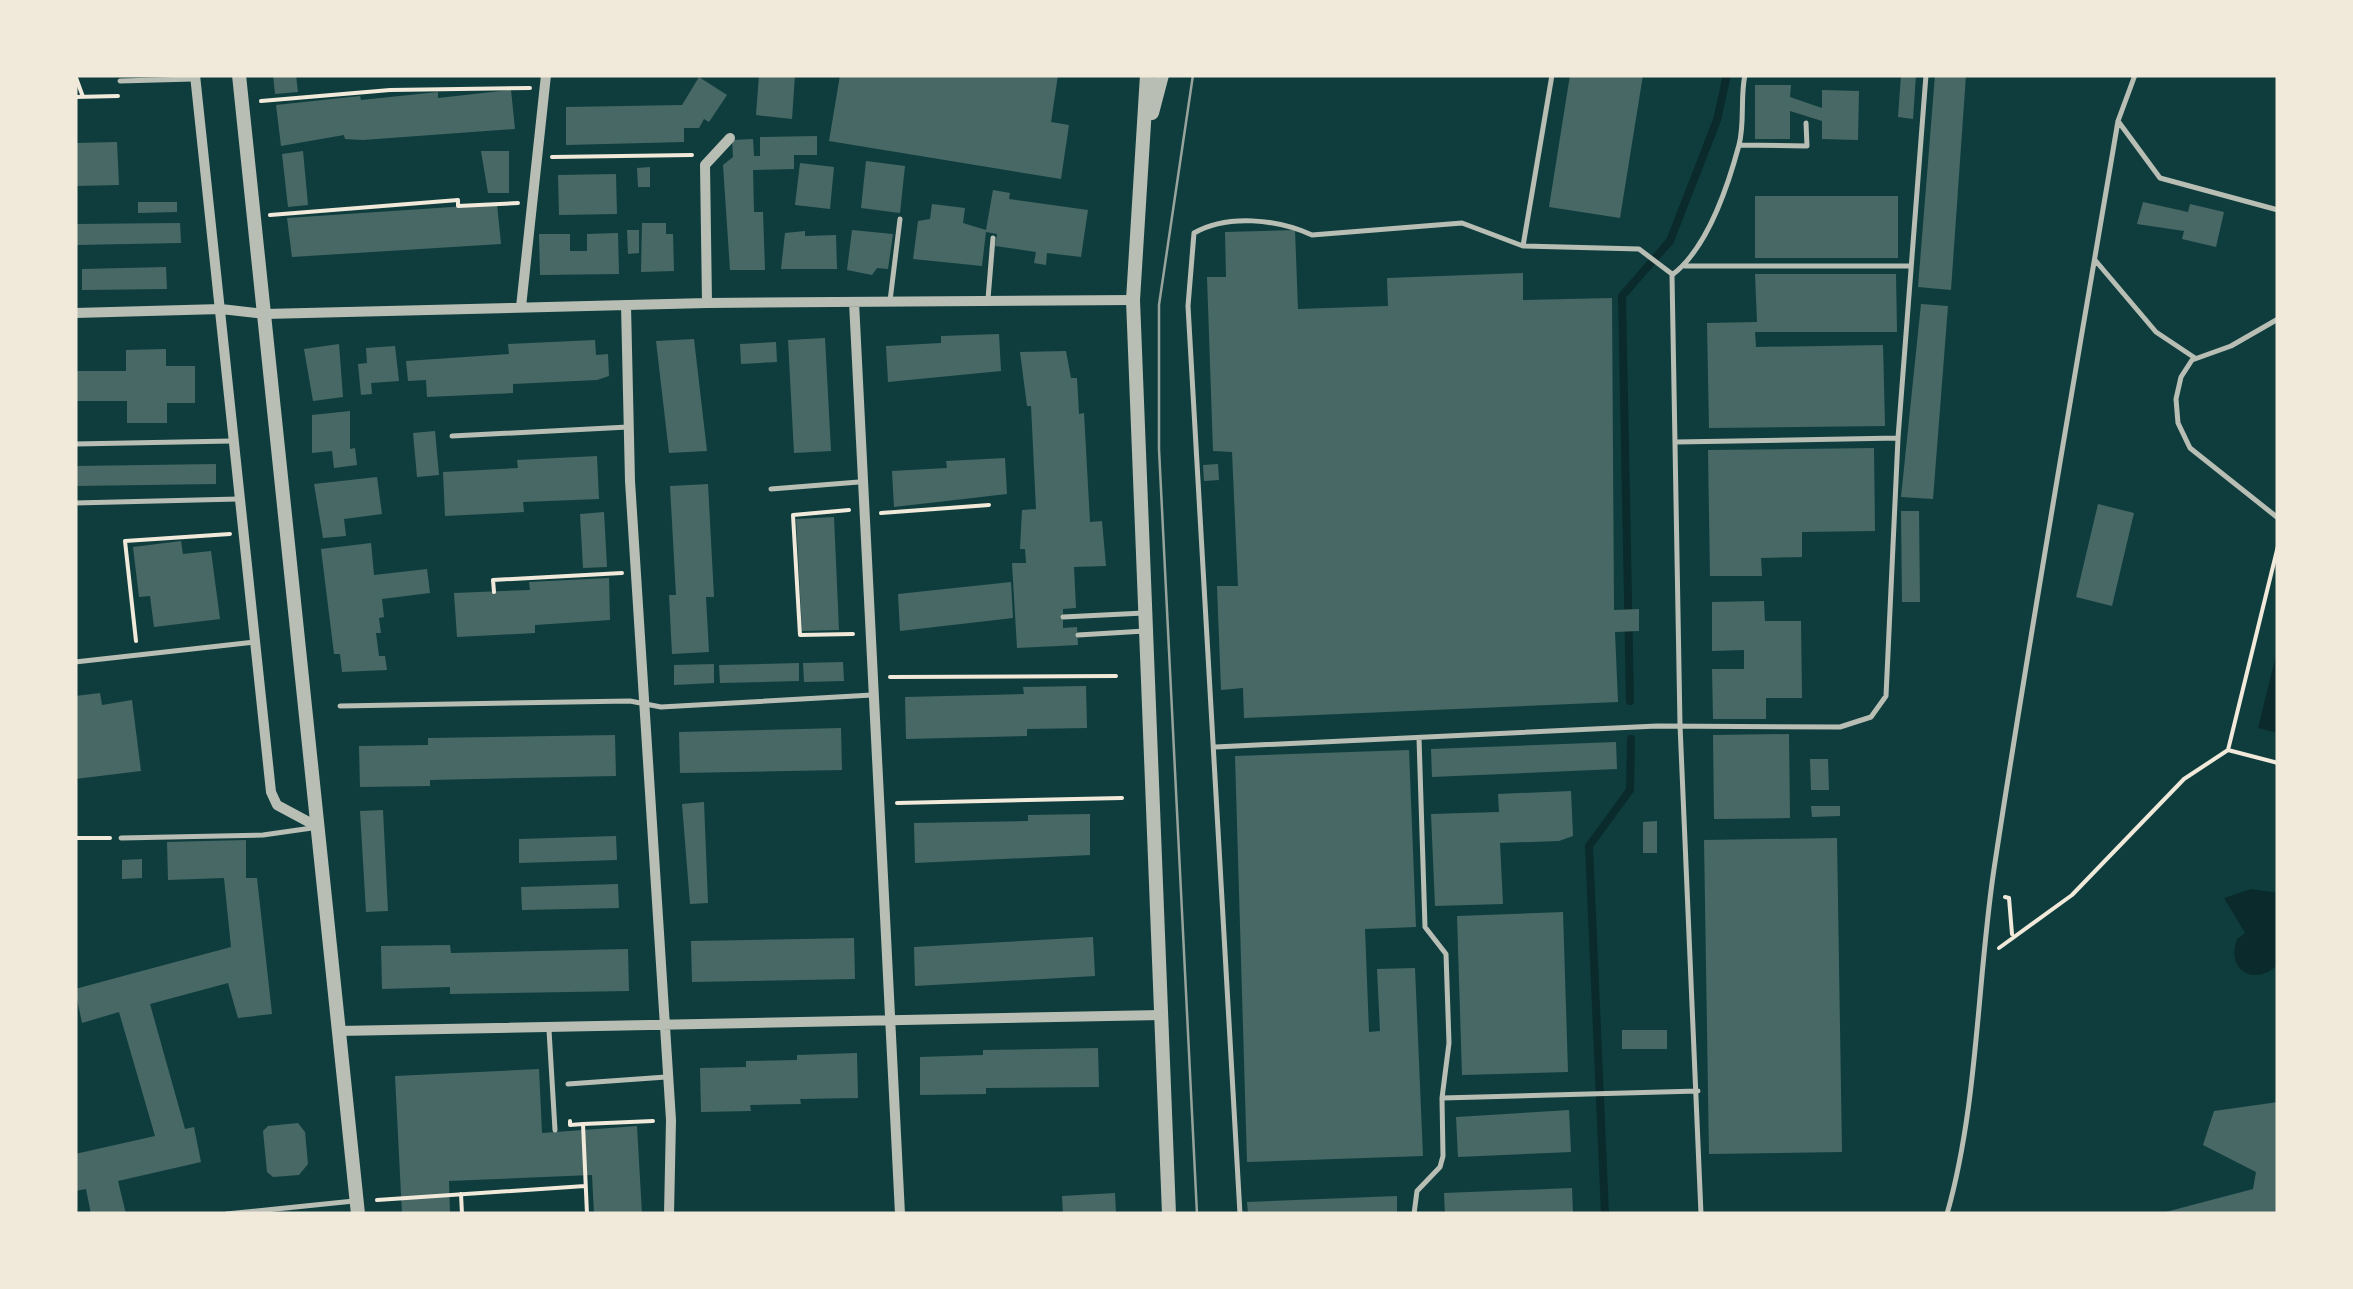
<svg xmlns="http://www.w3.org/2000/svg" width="2353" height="1289" font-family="Inter,sans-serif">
  <rect width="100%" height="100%" fill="#0f3d3e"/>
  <path fill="#0a2a2b" d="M2278 647V733L2258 728Z
    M2251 889 2278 893V964C2255 988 2225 970 2237 939L2245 933 2224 898Z"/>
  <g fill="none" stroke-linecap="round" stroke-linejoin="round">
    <path stroke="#0a2a2b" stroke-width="8" d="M1630 701 1622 296 1670 241 1717 120 1727 75
      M1605 1214 1589 846 1630 790 1631 739"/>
  </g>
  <path fill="#486865" d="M273 75H296L298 92 275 94Z
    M759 75H795L792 119 756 115Z
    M840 75H1058L1051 122 1069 125 1061 179 829 141Z
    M1570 75H1643L1620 218 1549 207Z
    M1901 75H1916L1913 119 1898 117Z
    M1935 75H1966L1951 290 1918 287Z
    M699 77 727 95 709 122 704 119 699 128H684V142L566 145V107L682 105Z
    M1755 85H1791L1790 97 1822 108V90L1859 91 1858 140 1822 139V121L1790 111V139H1755Z
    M511 90 515 129 363 140 345 139 344 135 281 146 276 105 360 96 361 100 438 92V98Z
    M817 136V155H794V169L753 170 754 212H763L765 270H730L723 165 733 157 732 140 753 139 754 156H760V137Z
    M117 142 119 185 75 186V143Z
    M303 151 308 205 288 207 282 154Z
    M481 151H509V193H488Z
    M866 161 905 166 900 213 861 208Z
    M800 163 834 167 830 209 795 205Z
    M650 167V187H638L637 168Z
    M616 174 617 214 559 215 558 175Z
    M993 190 1010 193 1009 199 1088 210 1081 257 1047 253 1046 265 1034 263 1036 252 995 246 997 234 986 232 982 266 913 259 918 221 930 219 932 204 965 208 963 223 986 230Z
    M1755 196H1898V258H1755Z
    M138 202H177V212L138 213Z
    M2143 202 2188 212 2190 204 2224 212 2216 247 2182 239 2184 231 2137 224Z
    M497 204 501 244 292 257 287 218Z
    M180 223 181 243 76 245 75 224Z
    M642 223H666V234H673L674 271 641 272Z
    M627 230H639V253L628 254Z
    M852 230 893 234 888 269 877 268 872 275 847 270Z
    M1295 230 1298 309 1388 306 1387 278 1523 273V300L1612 298 1614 610 1639 609V631L1615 632 1618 702 1244 718 1243 688 1221 690 1217 586H1238L1232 452 1213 451 1207 277H1226L1225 232Z
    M805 231V236L836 235 837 269H781L785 233Z
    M618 233 619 274 540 275 539 234H570V251H587V234Z
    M166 267 167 289 82 290V269Z
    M1755 274H1896L1897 332H1755L1756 347 1883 345 1885 426 1709 428 1707 323 1757 322Z
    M1921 304 1948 306 1933 499 1901 497Z
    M999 334 1001 371 888 382 886 346 941 343V336Z
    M825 338 831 451 794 453 788 340Z
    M694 339 707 451 669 453 656 341Z
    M595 340 596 355 608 354 609 376 597 380 513 384V393L427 397 426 380 408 381 406 361 509 354 508 344Z
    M776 342 777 362 741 364 740 344Z
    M339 344 343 397 313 401 304 349Z
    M395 346 399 381 371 383 372 394 361 395 358 364 367 363 366 348Z
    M166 349V366H195V403H167V423H127V401H75V371H126V350Z
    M1066 351 1071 378H1077L1079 414 1084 413 1090 522 1102 521 1106 566 1074 567 1076 608 1063 609V628L1077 627 1078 645 1017 648 1012 563H1026L1025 549H1020L1022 510 1036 509 1031 406H1027L1020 352Z
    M350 411V449L355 448 357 465 334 468 332 451 312 453V415Z
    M435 431 439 475 417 477 413 433Z
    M1874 448 1875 531 1802 532V557L1761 558 1762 576H1710L1708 450Z
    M597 456 599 499 523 502 524 512 445 516 443 472 518 468 517 460Z
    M1005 458 1007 494 894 507 892 471 947 468 946 461Z
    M216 464V484L75 486V466Z
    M1218 464 1219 480 1204 481 1203 465Z
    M377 477 382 514 344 519 346 536 323 538 314 484Z
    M708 484 714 597H706L709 652 672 654 669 595H676L670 486Z
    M2098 504 2134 513 2112 606 2076 597Z
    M1901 511H1919L1920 602H1902Z
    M604 512 607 567 583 568 580 514Z
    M834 517 839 630 802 631 796 519Z
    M181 541 183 554 211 551 220 619 154 627 150 596 139 597 133 547Z
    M371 543 374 575 427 569 430 593 382 599 384 617 379 618 381 633H376L379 656H385L387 670 342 672 340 654H334L321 549Z
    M609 578 610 620 535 625V633L457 637 454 593 530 590 529 582Z
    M1011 582 1013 618 900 631 898 594Z
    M1764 601 1765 621H1801L1802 698H1766V719H1713L1712 669H1744V650L1712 651V602Z
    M843 662 844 681 804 682 803 663Z
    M799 663V681L720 683 719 665Z
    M714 664V683L674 685V665Z
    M1086 686 1087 728 1027 729V736L906 739 905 697 1024 694 1023 687Z
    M100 693 102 705 132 700 141 771 75 779V696Z
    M841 728 842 770 680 773 679 732Z
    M1789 734 1790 818 1714 819 1713 735Z
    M615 735 616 776 430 780V786L360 787 359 746 428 745V738Z
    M1616 742 1617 769 1432 777 1431 749Z
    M1409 750 1416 927 1365 929 1369 1032 1380 1031 1377 969 1415 968 1423 1156 1247 1162 1235 756Z
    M1810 759H1828L1829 790H1811Z
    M1571 791 1573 836 1559 841 1500 843 1503 904 1435 906 1431 814 1499 812 1498 794Z
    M704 802 708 903 690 904 682 804Z
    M1811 806H1840V816L1812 817Z
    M383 810 388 911 366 912 360 811Z
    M1090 814V855L915 863 914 823 1028 821V815Z
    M1657 821V853H1643V822Z
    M616 836 617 860 519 863V839Z
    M1837 838 1842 1152 1709 1154 1704 840Z
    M246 840V878H257L272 1014 238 1018 228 983 150 1004 185 1129 194 1127 201 1162 118 1181 126 1214H91L86 1189 75 1191V1154L155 1136 119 1012 82 1023 75 989 231 947 224 878 168 880 167 842Z
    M142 859V878L122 879V860Z
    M618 884 619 908 522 910 521 887Z
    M1563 912 1568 1072 1462 1075 1457 916Z
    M1093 937 1095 976 915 986 914 947Z
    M854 938 855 979 692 982 691 941Z
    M450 945 451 953 628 949 629 991 450 994V987L382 989 381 946Z
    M1622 1030H1667V1049H1622Z
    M1098 1048 1099 1087 986 1088V1094L920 1095V1057L983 1055V1050Z
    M857 1053 858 1098 800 1099 801 1104 750 1105 751 1111 701 1112 700 1068 746 1067V1061L797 1060V1055Z
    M539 1069 542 1133 637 1126 642 1214H594L592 1175 449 1181 450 1214H402L395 1076Z
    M2278 1102V1214H2158L2253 1189 2256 1172 2203 1145 2214 1111Z
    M1569 1110 1571 1152 1458 1157 1456 1117Z
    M298 1123 305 1132 308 1164 299 1175 273 1177 267 1172 263 1131 268 1126Z
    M1572 1188 1573 1214H1445L1444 1193Z
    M1115 1193 1116 1214H1063L1062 1196Z
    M1397 1196V1214H1248L1247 1202Z"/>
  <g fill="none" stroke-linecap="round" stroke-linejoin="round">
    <path stroke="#f1e9da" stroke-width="4" d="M75 75 83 97
      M75 97 118 96
      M261 101 390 90 530 88
      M552 157 692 155
      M270 215 458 200V206L518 203
      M849 510 793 515 800 635 853 634
      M881 513 989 505
      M2278 546 2228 750 2278 763
      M494 592 493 580 622 573
      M136 641 125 541 230 534
      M890 677 1116 676
      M897 803 1122 798
      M75 838H110
      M2005 897 2009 898 2012 934
      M1999 948 2072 895 2184 779 2228 750
      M570 1121V1125L583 1124 587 1214
      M583 1124 653 1121
      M461 1194 462 1214
      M377 1200 585 1186"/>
    <path stroke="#b8beb3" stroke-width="5" d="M120 81 193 79
      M2118 121 2160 178 2278 210
      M1739 145 1807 146 1806 123
      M1523 246 1639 249 1672 274
      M2095 260 2156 332 2195 358
      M1685 266H1911
      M988 299 993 238
      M890 301 900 219
      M2278 319 2231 346 2192 360 2181 377 2176 399 2178 423 2190 448 2278 518
      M452 436 628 427
      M1676 442 1898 438
      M75 444 232 441
      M771 489 859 482
      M75 503 238 499
      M1063 617 1144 613
      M1078 635 1145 631
      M75 662 255 642
      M340 706 630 701 661 707 872 695
      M1215 747 1657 726 1840 727 1871 717 1886 696 1898 438 1926 75
      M121 838 263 835 312 828
      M549 1030 555 1130
      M568 1084 666 1077
      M1442 1098 1698 1091
      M226 1214 354 1201
      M1240 1214 1188 306 1194 233C1227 214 1277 219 1312 235L1462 223 1523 246 1552 75
      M1414 1214 1417 1191 1440 1167 1443 1156 1442 1098 1449 1043 1446 954 1425 927 1419 738
      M1701 1214 1680 725 1672 275C1707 249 1728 186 1739 145 1745 122 1740 97 1745 75
      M1947 1214C1978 1105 1977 982 1994 869 2032 619 2076 370 2118 121L2135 75"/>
    <path stroke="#b8beb3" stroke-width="10" d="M195 75 271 792 277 805 318 827
      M854 302 900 1214
      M707 303 705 165 730 138
      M626 305 630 481 671 1120 669 1214
      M521 307 546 75
      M75 313 221 309 265 314 707 303 1133 300
      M338 1031 1162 1015"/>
    <path stroke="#b8beb3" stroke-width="14" d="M239 75 358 1214
      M1147 75 1133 300 1169 1214
      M1152 113 1162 75"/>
    <path stroke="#97a49c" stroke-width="2.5" d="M1193 75 1159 305V449L1197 1214"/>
  </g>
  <rect width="2353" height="1289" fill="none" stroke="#f1e9da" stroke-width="155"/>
</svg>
